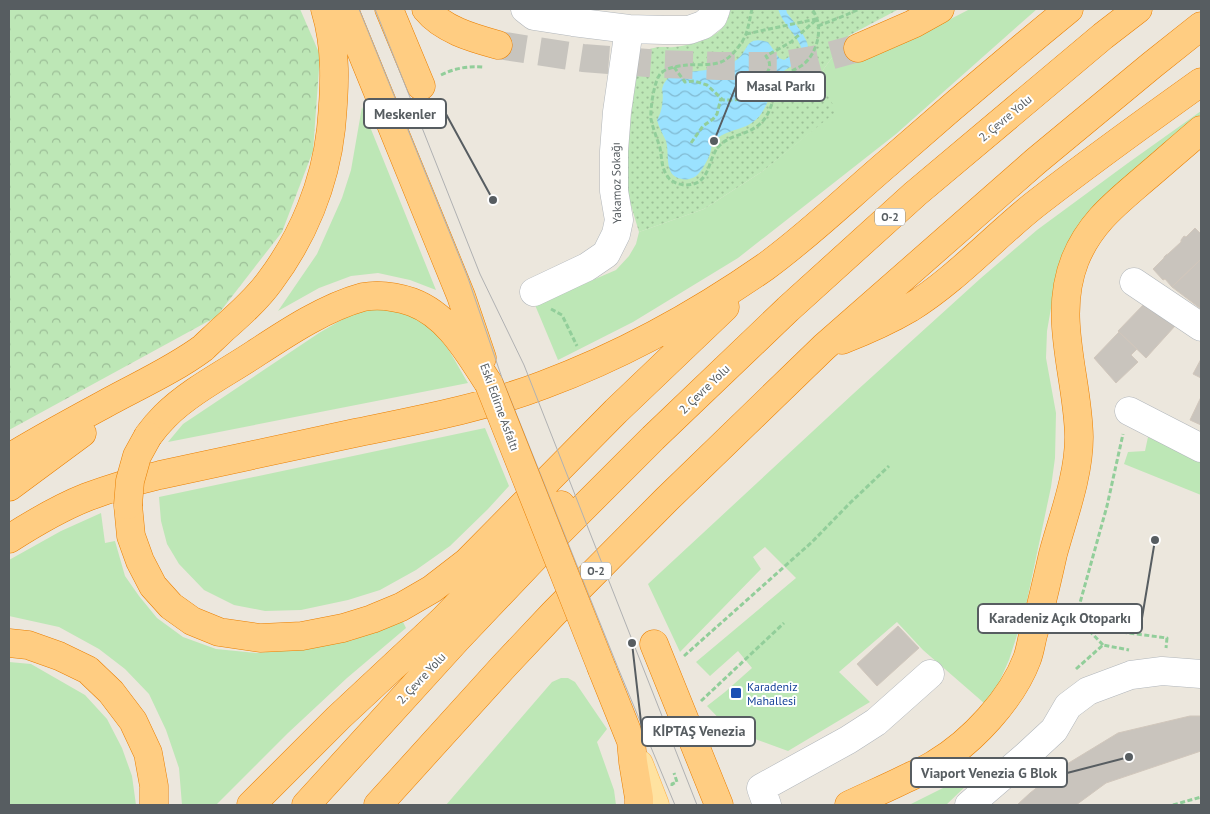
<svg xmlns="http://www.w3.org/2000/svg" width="1210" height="814" font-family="'PT Sans',sans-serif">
  <defs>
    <pattern id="forest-crowns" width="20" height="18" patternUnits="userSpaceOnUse" patternTransform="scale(1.25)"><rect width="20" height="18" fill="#bde7b6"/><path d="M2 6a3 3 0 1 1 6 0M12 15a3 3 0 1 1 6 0" fill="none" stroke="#9cbe97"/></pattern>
    <pattern id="park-dots" width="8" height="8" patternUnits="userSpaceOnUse" patternTransform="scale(1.25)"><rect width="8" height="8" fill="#bde7b6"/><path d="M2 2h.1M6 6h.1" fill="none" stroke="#9cbe97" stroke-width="1.8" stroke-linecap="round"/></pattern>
    <pattern id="water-waves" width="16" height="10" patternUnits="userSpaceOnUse" patternTransform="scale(1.25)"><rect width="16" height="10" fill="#9be2ff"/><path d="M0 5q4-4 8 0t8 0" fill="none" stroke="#81bad2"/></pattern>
  </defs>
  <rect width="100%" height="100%" fill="#ece7dd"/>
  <path fill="#bde7b6" d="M970 9H1037L896 134 738 258 633 322 558 360 535 305 616 270 629 256 636 244 639 232 704 209 763 171 836 111 817 78 848 36 855 61 896 47Z
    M362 107 436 290 410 280 378 273 351 276 319 288 278 311 317 254 342 198 351 170Z
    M1201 111V114L1113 191 1055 285 1047 331 1046 358 1056 413 1055 458 1051 487 1025 610 1009 660 997 687 984 703 923 650 897 622 839 672 870 702 788 751 730 730 707 706 725 692 752 668 738 651 710 676 696 662 796 578 765 547 753 557 761 569 680 652 648 584 853 394 981 278 1037 230 1128 163Z
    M386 308C395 311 406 314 415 318 441 329 454 360 468 383L168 442 183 424 319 333 355 312Z
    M485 428 509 486 488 509 450 546 416 570 380 590 348 600 301 610 265 611 234 605 204 590 179 564 167 544 161 521 159 497Z
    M1148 437 1201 462V495L1124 464 1128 452 1145 451Z
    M101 513 105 543 115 541 125 576 139 596 157 618 183 637 216 649 257 653 312 648 353 640 402 620 406 628 347 678 288 733 216 805H182L179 768 166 730 149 694 125 669 99 649 59 627 9 616V560L61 531Z
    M9 662 31 664 85 695 107 719 122 748 132 776 136 805H9Z
    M561 678H568L575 682 607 729 597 742 614 790 616 805H446L552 682Z
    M969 775 968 784 946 805H909Z"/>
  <path fill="url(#forest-crowns)" d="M9 9H300L320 55 313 151 282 232 216 317 9 430Z"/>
  <path fill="url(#park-dots)" d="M730 9H899L848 36 817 78 837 111 763 171 704 209 639 232 624 182 636 68 643 53C646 51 650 48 654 48 660 46 667 48 674 47 697 44 728 37 730 9Z"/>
  <path fill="url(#water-waves)" d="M778 9H786L787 13C793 21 809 39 808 48 806 61 793 64 784 71 781 73 779 76 777 80 769 94 767 112 753 122 741 131 722 130 713 143 711 146 711 150 710 154 707 161 702 171 696 176 692 179 686 180 682 179 663 176 670 154 666 141 663 134 659 128 657 120 662 113 664 97 662 89 663 87 663 84 665 82 673 69 711 72 725 67 729 66 732 63 735 61 750 52 743 35 768 42L779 58 784 60 799 51 801 47C795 32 783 25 778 9Z"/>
  <path fill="#c9c4bd" stroke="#d1c7bc" d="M1195 228 1201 234V259L1172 287 1165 279 1163 280 1153 269 1164 258V257L1166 255 1168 254 1181 242V240L1184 236 1186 237Z
    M1201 259V309L1172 287Z
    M1145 303H1151L1175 326 1146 358 1118 331Z
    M1119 332 1137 349 1131 355 1138 362 1116 383 1094 358Z
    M1201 359V378L1193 374Z
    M1201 397V425L1190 420Z
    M898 626 919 648 877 686 857 664Z
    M1190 716H1201V751L1106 783 1076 805H1017L1030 793 1067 764 1118 733Z"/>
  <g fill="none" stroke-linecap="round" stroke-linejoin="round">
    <path stroke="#c7c4be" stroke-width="28" stroke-dasharray="28 14" stroke-linecap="butt" d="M498 45 583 58 661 64 719 66H778L818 59 858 48"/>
    <defs>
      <path id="minor" d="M525 9 534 16 573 22 629 29 664 30H689L703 25 713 17 716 9
        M1134 282 1201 327
        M534 292 587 267 606 254 616 234 619 220 614 191V151L617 112 629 29
        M1129 411 1201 448
        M767 805 761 788 848 740 876 722 930 674
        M969 805 1027 755 1054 730 1068 706 1088 691 1131 675 1162 671 1201 674"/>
      <path id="major" d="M639 764 655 805"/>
      <path id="highway" d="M344 9 461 296 482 358
        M389 9 421 86
        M426 9C443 30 473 38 498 45
        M858 48 913 24 940 9
        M842 340C865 331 888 321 910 308 955 280 992 239 1033 206 1088 163 1145 122 1201 82
        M148 436C153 429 159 422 165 416 190 391 226 373 256 353 288 332 326 307 363 297 379 294 397 297 412 302 449 316 468 352 489 384
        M9 458C43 437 79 418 114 399 144 383 176 368 203 348 209 342 216 336 222 330 239 315 257 299 270 281 303 237 325 184 331 129 335 88 337 48 325 9
        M9 487 82 433
        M128 505 131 536 140 561 153 586 171 606 192 621 219 632 260 638 302 636 343 628 372 619 401 607 432 589 467 562 616 411 725 307
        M9 539C34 523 59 508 87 497 111 488 135 481 160 475 225 461 290 447 355 433 418 420 483 408 543 385 621 356 696 315 765 267 809 235 848 197 889 162 948 110 1008 59 1069 9
        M9 643 28 645 59 656 88 670 111 692 133 721 148 753 154 786V805
        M654 644 719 805
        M602 669 631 741 633 762 639 798V805
        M251 805 338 718 443 620 512 549 539 524 561 505
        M306 805 457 639 554 537 653 438 788 309 915 194 1103 36 1138 9
        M378 805 504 666 554 613 666 500 824 347 1036 161 1152 65 1201 26
        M849 805C868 796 887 788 905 779 915 774 926 770 935 764 972 742 1012 699 1027 659 1030 651 1031 643 1033 635 1041 608 1047 581 1053 554 1063 517 1079 476 1079 437 1078 377 1052 318 1075 260 1090 223 1115 204 1144 179 1163 163 1182 146 1201 130"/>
    </defs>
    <use href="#minor" stroke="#b1b6bb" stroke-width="29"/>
    <use href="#major" stroke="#ffb044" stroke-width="29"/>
    <use href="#highway" stroke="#ea7f00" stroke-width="29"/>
    <path stroke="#92ce9a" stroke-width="3" stroke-dasharray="5 2.5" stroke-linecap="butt" d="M752 9C750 17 749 26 746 34 743 43 730 59 721 62 711 66 698 64 687 65 679 66 669 67 662 72 654 78 650 110 651 119 653 129 657 138 660 148 662 158 661 168 668 177 671 182 678 184 684 185 713 186 706 157 721 144 733 134 748 135 761 123 773 111 773 93 782 79 787 73 794 70 801 66 815 57 822 35 817 19 816 16 814 12 812 9
      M818 26 846 15 859 9
      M746 34 816 19
      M674 67 685 82 694 81 707 85 723 100H731L750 99 753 91 752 78C766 78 775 68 766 56L791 42 817 19
      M441 75C455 68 468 66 483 67
      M691 143 703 126 713 119 717 114 721 98
      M551 309 562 315 577 346
      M1122 632 1167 638 1166 648
      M1103 645 1083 624 1078 610 1107 506 1123 434
      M684 656 812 542 850 503 889 466
      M1076 669 1103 645 1129 650
      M701 701 784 623
      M672 786V784L677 782 674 773
      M1173 805 1201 797"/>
    <use href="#minor" stroke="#fff" stroke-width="28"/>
    <use href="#major" stroke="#ffe2a0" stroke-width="28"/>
    <use href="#highway" stroke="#ffcd82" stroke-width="28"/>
    <path stroke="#b0b1b2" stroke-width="1" d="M359 9 468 278 502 378 618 668 675 805
      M375 9 480 274 524 365 697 805"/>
    <defs>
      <path id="highway-bridge" d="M489 384 602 669
        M128 505 130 481 137 456 148 436"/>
    </defs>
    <use href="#highway-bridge" stroke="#ea7f00" stroke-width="29" stroke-linecap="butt"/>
    <use href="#highway-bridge" stroke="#ffcd82" stroke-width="28"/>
  </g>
  <rect fill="#1a4fb4" stroke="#fff" stroke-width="2" x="730" y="687" width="12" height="12" rx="2.5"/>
  <g text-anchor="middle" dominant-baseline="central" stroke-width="4" stroke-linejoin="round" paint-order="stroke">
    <g fill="#fff" stroke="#898e90" stroke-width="1">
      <rect x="875" y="208.5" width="30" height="17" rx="4"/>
      <rect x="581" y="562.5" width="30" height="17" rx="4"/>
    </g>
    <g font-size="11" font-weight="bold" fill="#575d61">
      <text x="890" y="217">O-2</text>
      <text x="596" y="571">O-2</text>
    </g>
    <g font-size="12" fill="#575d61" stroke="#fff">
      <text transform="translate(1005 118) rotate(-40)">2. Çevre Yolu</text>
      <text transform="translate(616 183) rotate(-91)">Yakamoz Sokağı</text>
      <text transform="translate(704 389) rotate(-44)">2. Çevre Yolu</text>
      <text transform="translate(500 407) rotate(70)">Eski Edirne Asfaltı</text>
      <text transform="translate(421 678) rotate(-47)">2. Çevre Yolu</text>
    </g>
    <g font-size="12" fill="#164399" stroke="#fff" text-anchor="start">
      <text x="747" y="686">Karadeniz<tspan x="747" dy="14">Mahallesi</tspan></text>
    </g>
  </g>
  <path fill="none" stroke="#575d61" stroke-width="2" d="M714 141L736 86M493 200L446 114M1155 540L1142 618M632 643L642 731M1129 757L1067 773"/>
  <g fill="#575d61" stroke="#fff" stroke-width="2">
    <circle cx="714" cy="141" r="5"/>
    <circle cx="493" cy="200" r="5"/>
    <circle cx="1155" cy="540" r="5"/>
    <circle cx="632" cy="643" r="5"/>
    <circle cx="1129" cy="757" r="5"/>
  </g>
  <g fill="#fff" stroke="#575d61" stroke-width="2">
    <rect x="736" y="72" width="89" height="29" rx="5"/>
    <rect x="364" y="99" width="82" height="29" rx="5"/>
    <rect x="978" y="604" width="164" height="29" rx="5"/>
    <rect x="642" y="717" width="113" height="29" rx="5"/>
    <rect x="911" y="758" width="156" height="29" rx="5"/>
  </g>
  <g font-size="14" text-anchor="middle" font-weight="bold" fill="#575d61">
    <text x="781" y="91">Masal Parkı</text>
    <text x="405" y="119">Meskenler</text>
    <text x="1060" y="623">Karadeniz Açık Otoparkı</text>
    <text x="699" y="736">KİPTAŞ Venezia</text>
    <text x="989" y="778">Viaport Venezia G Blok</text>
  </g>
  <rect width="1210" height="814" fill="none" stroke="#575d61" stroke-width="20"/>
</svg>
